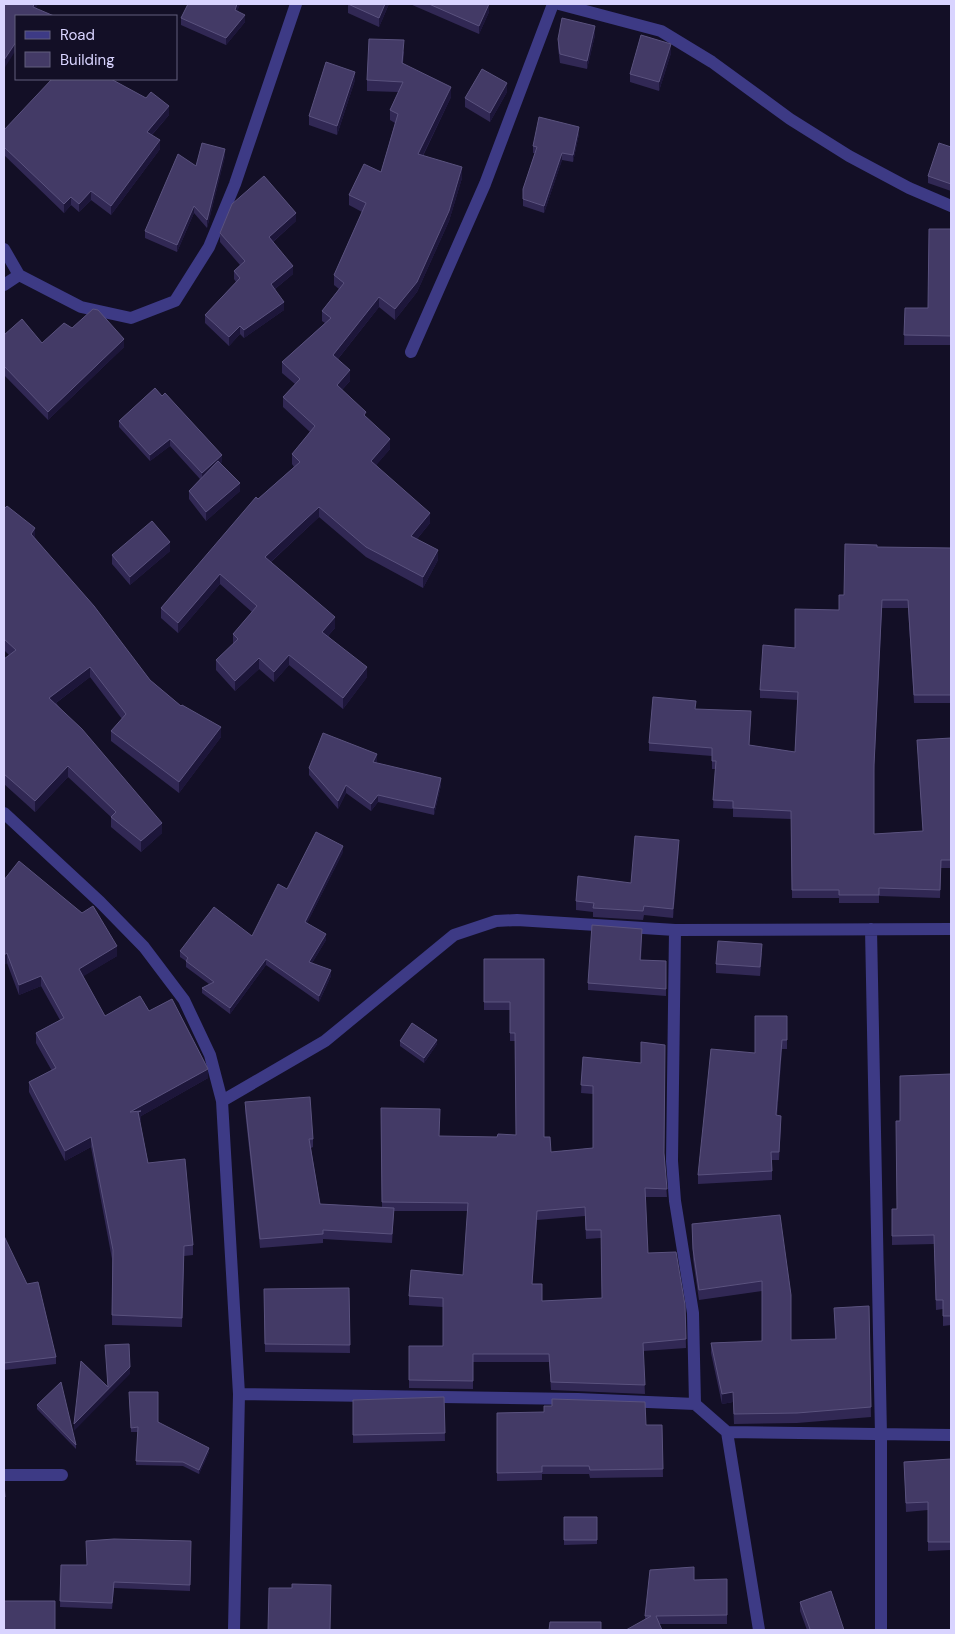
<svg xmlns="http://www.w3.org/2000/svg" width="955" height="1634" font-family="'DM Sans',sans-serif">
  <rect width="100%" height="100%" fill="#130f26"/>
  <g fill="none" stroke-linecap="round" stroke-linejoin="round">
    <path stroke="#3d3a85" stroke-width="12" d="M559 4 661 31 712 62 790 119 849 156 909 188 951 206
      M4 249 19 275
      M4 285 19 275 81 307 131 318 175 301 209 247 235 184 296 4
      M411 352 485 184 553 4
      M4 813 100 902 144 947 184 1000 210 1055 222 1101
      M871 929 881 1435V1630
      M675 930 672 1161 675 1201 693 1313 695 1404 727 1432 759 1630
      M239 1394 578 1399 695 1404
      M727 1432 951 1435
      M4 1475H62
      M234 1630 239 1394 222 1101 325 1041 454 935 496 921 517 920 675 930 951 929"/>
  </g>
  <path fill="#312854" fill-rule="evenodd" d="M188 4H240L237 11 245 22 226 45 181 25V18Z
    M348 4H389L379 27 348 13Z
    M410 4H489V12L479 34Z
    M595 35 587 69 560 63 558 48V39Z
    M404 51 403 63 451 97 423 156 462 178 449 221 417 292 395 320 379 307 338 359 350 381 342 390 366 417 390 449 376 465 430 523 417 539 438 560 423 588 366 557 319 517 271 562 335 628 328 636 367 677 343 709 289 665 274 682 259 669 235 691 216 670V660L233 644V634L252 612 220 584 178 633 161 618V608L258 499 294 467 292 464V454L310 432 283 407V397L295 384 282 373V362L325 323 322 321V311L339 289 334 285V275L362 212 349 205V195L381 172 395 123 390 120V110L398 92 367 91V80Z
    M671 53 659 91 630 82V74Z
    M355 80 337 135 309 125V116Z
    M507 92 490 122 465 107V98Z
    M169 115 152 135 160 149 111 215 91 200 79 212 71 205 64 213 4 155V130Z
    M579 134 573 162 562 160 544 213 523 206V189L535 153H533V146Z
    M951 147V191L928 183V176Z
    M225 156 207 228 194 213 177 252 145 238V231L196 166Z
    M296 221 273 242 293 274 275 289 284 310 244 338 240 334 229 346 205 323V315L236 282 234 279V271L240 265 220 242V233Z
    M951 229V345H904L905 308H928Z
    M72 328 124 347 48 420 4 375V335L42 343Z
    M155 388 222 462 220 463 240 491 206 521 189 499V491L200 479 170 446 150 461 119 427V421Z
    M4 509 35 538 150 680 181 706 221 737 179 793 111 741V731L122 719 90 677 56 703 162 833 141 852 111 827V817L68 777 35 812 4 784V659L9 655 4 650Z
    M877 547 951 548V703H914L908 608H882L874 772V834L923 831 917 740 951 738V868H941L940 898 879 896V903H839V898H792L791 819 733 817V809L713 808 715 769H712V756L649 751V743L696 709 751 719 749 745 795 752 798 700 760 698V690L795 648 839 610 844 595Z
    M170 551 130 585 112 564V555Z
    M377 761 376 763 441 785 434 815 378 802 371 811 346 793 338 809 309 775V768Z
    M679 848 673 918 644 915 643 920 593 917V912L576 910V901L631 883Z
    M343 852 307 923 326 940 312 963 331 976 319 1002 266 965 230 1014 202 993V988L209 984 186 967V961L180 957V951L252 936 287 889Z
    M4 880 117 956 83 976 105 1016 149 1011 208 1078 141 1116 140 1121 148 1163 193 1245V1255L184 1256 182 1327 112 1325V1259L91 1147 65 1161 29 1092V1082L52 1071 36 1043V1033L60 1020 41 986 19 995 7 963 4 965Z
    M642 936 641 960 666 961V996L588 990V983Z
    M762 953 760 976 716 973V964Z
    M484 959H544V1137L551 1152 593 1148V1094L581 1093 583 1057 664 1154 667 1197H645L648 1253 685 1305 686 1348 643 1351 645 1394 551 1390 549 1362H473V1389L409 1388V1346H443V1307L409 1305V1296L463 1275 468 1211H394L392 1243 323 1239V1243L260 1248 245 1111V1102L313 1139V1147L311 1148 320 1204 382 1207 381 1108 439 1136 497 1137 516 1135 515 1041H510V1010H484ZM585 1216 586 1239 601 1238 602 1298 542 1301 532 1284 537 1220Z
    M787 1016V1049H782L777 1116 781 1124 779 1160H772V1180L698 1184V1175L755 1053Z
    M400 1041 437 1044 424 1063 400 1046Z
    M951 1074V1325L943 1326V1309L936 1310 934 1244 892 1245V1209H897L900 1121Z
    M780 1215 791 1340 835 1339 834 1308 869 1306 871 1417 797 1423 734 1424 733 1402 722 1404 711 1353V1343L762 1341V1291L699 1300 693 1259 692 1224Z
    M4 1236 56 1357V1364L4 1370Z
    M349 1288 350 1353 265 1352 264 1289Z
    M129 1392 158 1422 209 1452 199 1474 183 1466 136 1465 138 1432H131Z
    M444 1397 445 1441 353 1443V1400Z
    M552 1399 646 1425H662L663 1477 590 1478 589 1474H542V1480L497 1481V1413L544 1412 552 1406Z
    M37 1405 76 1445V1449L37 1409Z
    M951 1459V1550L928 1551V1510L906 1512 904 1462Z
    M564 1517H597V1544L564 1545Z
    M191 1541 190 1591 114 1588 112 1609 60 1607 61 1565H87Z
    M727 1579V1624H659L645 1619V1616L694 1580Z
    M800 1602 844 1630H807L800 1611Z"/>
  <path fill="#1d163a" d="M34 4H38L33 15V7Z
    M237 4H240L235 18V10Z
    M385 4H389L379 27V18Z
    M489 4V12L479 34V26Z
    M245 15V22L226 45V38Z
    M595 26V35L587 69V61Z
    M16 42V50L4 69V60Z
    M671 44V53L659 91V82Z
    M355 72V80L337 135V126Z
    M507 83V92L490 122V113Z
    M451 87V97L418 165V154Z
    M169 106V115L147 140V132Z
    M579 127V134L573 162V155Z
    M160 140V149L111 215V206Z
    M225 149V156L207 228V220Z
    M562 153V160L544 213V206Z
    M462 167V178L449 221 417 292 395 320V309Z
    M91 191V200L79 212V204Z
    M71 197V205L64 213V204Z
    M194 206V213L177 252V245Z
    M296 213V221L269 245V237Z
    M293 266V274L271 292V284Z
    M379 297V307L333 365V355Z
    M284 302V310L244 338V330Z
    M240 326V334L229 346V337Z
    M124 339V347L48 420V412Z
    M350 370V381L337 395V385Z
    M170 439V446L150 461V455Z
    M390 439V449L371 471V461Z
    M222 455V462L202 480V473Z
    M240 483V491L206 521V512Z
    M319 507V517L265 567V557Z
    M430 513V523L411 546V536Z
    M35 528V539L31 534Z
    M170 542V551L130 585V577Z
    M438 550V560L423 588V577Z
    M220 574V584L178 633V623Z
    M335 617V628L322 642V632Z
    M289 655V665L274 682V672Z
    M259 658V669L235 691V681Z
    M90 667V677L49 708V698Z
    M367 667V677L343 709V698Z
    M221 727V737L179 793V782Z
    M377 754V761L373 770V762Z
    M68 766V777L35 812V801Z
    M441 778V785L434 815V808Z
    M346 785V793L338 809V801Z
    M378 795V802L371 811V804Z
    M162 823V833L141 852V841Z
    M679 840V848L673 918V909Z
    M343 846V852L305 927V922Z
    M326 934V940L309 968V962Z
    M117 946V956L79 979V969Z
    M7 953V963L4 965V955Z
    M266 959V965L230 1014V1008Z
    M331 970V976L319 1002V996Z
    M41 976V986L19 995V985Z
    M437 1040V1044L424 1063V1058Z
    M782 1040V1049L776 1124V1115Z
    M208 1069V1078L141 1116V1121L138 1122 130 1112Z
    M91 1137V1147L65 1161V1151Z
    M537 1211V1220L532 1292V1284Z
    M130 1367V1374L74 1431V1424Z
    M733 1392V1402L722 1404V1394Z
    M209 1448V1452L199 1474V1470Z"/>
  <path fill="#433a66" stroke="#5a527e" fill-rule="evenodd" d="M4 4H34L33 7 54 16H16V42L4 60Z
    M188 4H237L235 10 245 15 226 38 181 18Z
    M348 4H385L379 18Z
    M429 4H489L479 26Z
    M562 18 595 26 587 61 560 54 558 39Z
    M641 35 671 44 659 82 630 74Z
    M369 39 404 40 402 63 451 87 418 154 462 167 449 211 417 282 395 309 379 297 333 355 350 370 337 385 366 412 364 415 390 439 371 461 430 513 411 536 438 550 423 577 366 547 319 507 265 557 335 617 322 632 367 667 343 698 289 655 274 672 259 658 235 681 216 660 238 639 233 634 257 606 220 574 178 623 161 608 256 497 258 499 300 462 292 454 315 426 283 397 300 379 282 362 331 318 322 311 344 283 334 275 366 203 349 195 364 164 381 172 398 114 390 110 403 82 367 80Z
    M326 62 355 72 337 126 309 116Z
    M482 69 507 83 490 113 465 98Z
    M52 79H111L146 98 151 92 169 106 147 132 160 140 111 206 91 191 79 204 71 197 64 204 4 147V130Z
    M539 117 579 127 573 155 562 153 544 206 523 199V189L537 147 533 146Z
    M202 143 225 149 207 220 194 206 177 245 145 231 178 154 196 166Z
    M939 143 951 147V184L928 176Z
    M264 176 296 213 269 237 293 266 271 284 284 302 244 330 240 326 229 337 205 315 240 278 234 271 245 261 220 233 232 204Z
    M929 229H951V336L904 335 905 308H928Z
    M93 309 98 310 124 339 48 412 4 366V335L22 319 42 343 64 323 72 328Z
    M155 388 162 396 165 393 222 455 202 473 170 439 150 455 119 421Z
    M218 461 240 483 206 512 189 491Z
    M7 506 35 528 31 534 94 606 150 680 181 706 182 705 221 727 179 782 111 731 126 714 90 667 49 698 82 729 162 823 141 841 111 817 116 812 68 766 35 801 4 774V659L16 650 4 639V509Z
    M152 521 170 542 130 577 112 555Z
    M845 544 877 545V547L951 548V695H914L908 600H882L874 765V834L923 831 917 740 951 738V860H941L940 890 879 888V895H839V890H792L791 811 733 808V801L713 800 716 761H712V748L649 743 653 697 696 701 695 709 751 711 749 745 795 752 798 692 760 690 763 645 795 648V609L839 610V595H844Z
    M323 733 377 754 373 762 441 778 434 808 378 795 371 804 346 785 338 801 309 768Z
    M316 832 343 846 305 922 326 934 309 962 331 970 319 996 266 959 230 1008 202 988 214 982 186 961 188 958 180 951 214 907 252 936 278 884 287 889Z
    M635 836 679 840 673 909 644 906 643 911 593 908 594 903 576 901 578 876 631 883Z
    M19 861 82 913 93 906 117 946 79 969 105 1016 140 996 149 1011 172 999 208 1069 130 1112 141 1111 138 1112 148 1163 185 1159 193 1245 184 1246 182 1318 112 1315 113 1250 91 1137 65 1151 29 1082 56 1068 36 1033 64 1018 41 976 19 985 7 953 4 955V880Z
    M592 925 642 929 640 960 666 961V989L588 983Z
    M718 941 762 944 760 967 716 964Z
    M484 959H544V1137H550L551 1152 593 1148V1086L581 1085 583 1057 641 1063V1042L665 1045 664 1153 667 1189 645 1188 648 1253 676 1252 685 1305 686 1339 643 1343 645 1385 551 1382 549 1354H473V1381L409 1380V1346H443V1298L409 1296 411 1270 463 1275 468 1203 382 1202 381 1108 440 1109 439 1136 497 1137 498 1134 516 1135 515 1033H510V1002H484ZM585 1207 586 1230H601L602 1298 542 1301V1284H532L537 1211Z
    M755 1016H787V1040H782L776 1115 781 1116 779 1152H771L772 1171 698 1175 711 1049 755 1053Z
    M412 1023 437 1040 424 1058 400 1041Z
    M951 1074V1316H943V1300H936L934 1235 892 1236V1209H897L896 1121H900V1076Z
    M310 1097 313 1139H309L320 1204 394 1208 392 1234 323 1230V1234L260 1239 245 1102Z
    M780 1215 791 1295V1340L836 1339 834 1308 869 1306 871 1407 797 1413 734 1414 733 1392 722 1394 711 1343 762 1341V1281L699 1290 693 1249 692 1224Z
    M4 1236 27 1284 38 1282 56 1357 4 1363Z
    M349 1288 350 1345 265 1344 264 1289Z
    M129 1344 130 1367 74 1424 81 1361 108 1387 105 1345Z
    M61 1382 76 1445 37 1405Z
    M129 1392H158V1422L209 1448 199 1470 183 1462 136 1461 138 1427 131 1428Z
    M444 1397 445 1433 353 1435V1400Z
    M552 1399 645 1402 646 1425H662L663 1469 590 1470 589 1466H542V1472L497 1473V1413L544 1412V1406H552Z
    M951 1459V1542H928V1502L906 1503 904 1462Z
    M4 1483 5 1497H4Z
    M564 1517H597V1540H564Z
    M114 1539 191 1541 190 1585 114 1582 112 1603 60 1601 61 1565H87L86 1541Z
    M694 1567V1580L727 1579V1615L656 1616 662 1630H626L651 1616H645L650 1570Z
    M292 1584 331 1585 330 1630H268L269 1588H292Z
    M831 1591 844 1630H808L810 1629 800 1602Z
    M4 1601H55V1630H4Z
    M550 1622H601V1630H549Z"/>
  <rect width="955" height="1634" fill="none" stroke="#d9d4ff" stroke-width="10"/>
  <rect x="15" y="15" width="162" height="65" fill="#130f26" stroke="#625e7d"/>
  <rect x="25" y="31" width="25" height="8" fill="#3d3a85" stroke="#625e7d"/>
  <text x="60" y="40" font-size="15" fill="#d9d4ff">Road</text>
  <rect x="25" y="52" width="25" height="15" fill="#433a66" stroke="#625e7d"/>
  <text x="60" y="65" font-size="15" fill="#d9d4ff">Building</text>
</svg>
